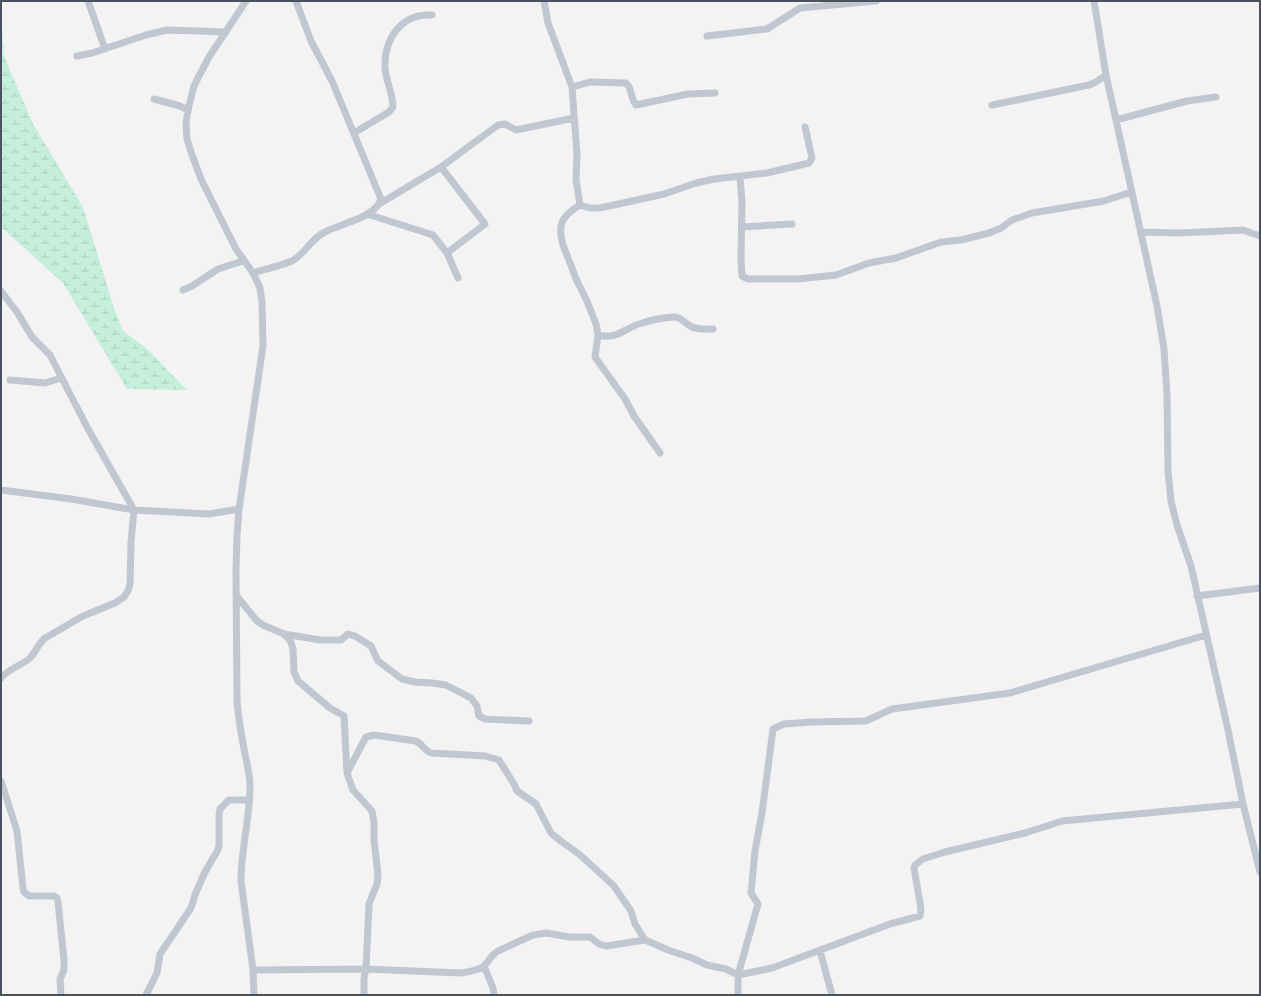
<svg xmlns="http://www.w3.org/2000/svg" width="1261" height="996" font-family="'Open Sans',sans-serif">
  <defs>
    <pattern id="wetland-marsh" width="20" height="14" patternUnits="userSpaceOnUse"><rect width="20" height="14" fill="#c5eedc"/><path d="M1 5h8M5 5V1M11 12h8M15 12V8" fill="none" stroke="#abcebf"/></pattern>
  </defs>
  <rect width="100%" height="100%" fill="#f4f3f3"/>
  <path fill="url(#wetland-marsh)" d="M1 11 4 56 33 124 83 207 113 305 123 331 146 348 187 390 127 389 63 283 1 227Z"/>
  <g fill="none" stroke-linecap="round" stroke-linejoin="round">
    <path stroke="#c1c7d0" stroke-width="7" d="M88 1 105 49
      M246 1 209 57 199 76 194 86 188 110 186 123 187 139 191 152 201 179 236 249 253 273 260 288 262 302 263 346 239 509 237 536 236 570 237 700C238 717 241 733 244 749 246 761 250 773 250 786 250 818 241 849 241 881L253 970 254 995
      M544 1 548 23 572 87 577 154 576 180 580 205
      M1094 1 1106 75 1157 306 1164 349 1167 394 1168 471 1171 501 1177 525 1191 566 1228 730 1243 804 1260 872
      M707 36 767 29 800 8 876 1
      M77 56 92 53 146 35 167 30 226 32
      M572 87 590 82 626 83C633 89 630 99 636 105L688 94 715 93
      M154 99 180 106 188 110
      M992 105 1089 85 1096 82 1106 75
      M1116 120 1187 101 1216 97
      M354 133 389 112 393 107C393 94 386 81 385 68 384 39 401 13 432 15
      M441 167 485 224 447 253
      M740 177 742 201 741 261 742 276 748 279H798L836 275 869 263 896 258 941 242 961 240 989 233 1001 228 1012 220 1032 213 1104 201 1131 192
      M379 204 441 167 498 125 505 124 516 130 574 118
      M580 205C562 216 557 224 563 245L577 281 587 301 596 324 598 335 595 357 625 399 634 416 660 453
      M580 205 590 208H599L614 205 664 194 696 183 714 179 767 173 809 163 812 158 805 127
      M367 214 433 235 447 253 458 278
      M742 227 792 224
      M1141 232 1180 233 1243 230 1260 236
      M253 273C265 269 280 266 292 261 306 253 312 237 327 231 343 223 376 217 381 199L332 81 311 41 296 1
      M183 290 192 286 218 269 243 261
      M1 291 17 312 32 337 50 355 87 427 134 510 131 542 130 584 128 591 124 597 115 603 83 616 45 638C38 644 36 652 30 658 21 666 8 669 1 678
      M598 335C618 340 624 328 642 323 651 320 662 318 673 317 681 316 685 324 692 327 698 330 706 329 713 329
      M10 380 45 383 61 378
      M1 490 71 499 134 510 209 514 239 509
      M236 595 257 621 263 625 284 634 291 642 293 649 294 672 298 681 330 708 344 716 347 773 353 790 372 811 374 823V840L378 875 377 884 369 904 366 969 364 978V995
      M1197 596 1260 588
      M284 634 320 640H341L348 634 355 636 371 646 378 661 402 679 415 682 432 683 446 685 471 698 477 706 479 716 485 719 529 721
      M347 773 366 737 374 735 416 741C422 744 425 751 431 753L485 756 499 760 514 784 517 791 536 804 551 833 562 842 579 854 614 886 631 911 635 924 645 940 668 950 692 958 707 965 726 969 738 975 772 968 890 924 920 916 921 909 914 868 915 865 923 859 945 852 1025 833 1062 821 1243 804
      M1 781 17 831 23 888 24 892 29 896H54L57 898 58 902 64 960V970L60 979 61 995
      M820 951 832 995
      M484 966 493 988 494 995
      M253 970 366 969 461 973C468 972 479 970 484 966 489 961 491 955 498 951L533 935 547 933 569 937H590L599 944 606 946 645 940
      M146 995 157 973 160 954 191 908 195 895 204 874 213 858 217 852 219 846V816L220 809 229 800H249
      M738 995V975L758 904 751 893 755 851 762 813 773 729 784 724 812 722 866 721 892 709 1010 693 1206 635"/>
  </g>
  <rect width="1261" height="996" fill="none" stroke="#4b525f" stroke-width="4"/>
</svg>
